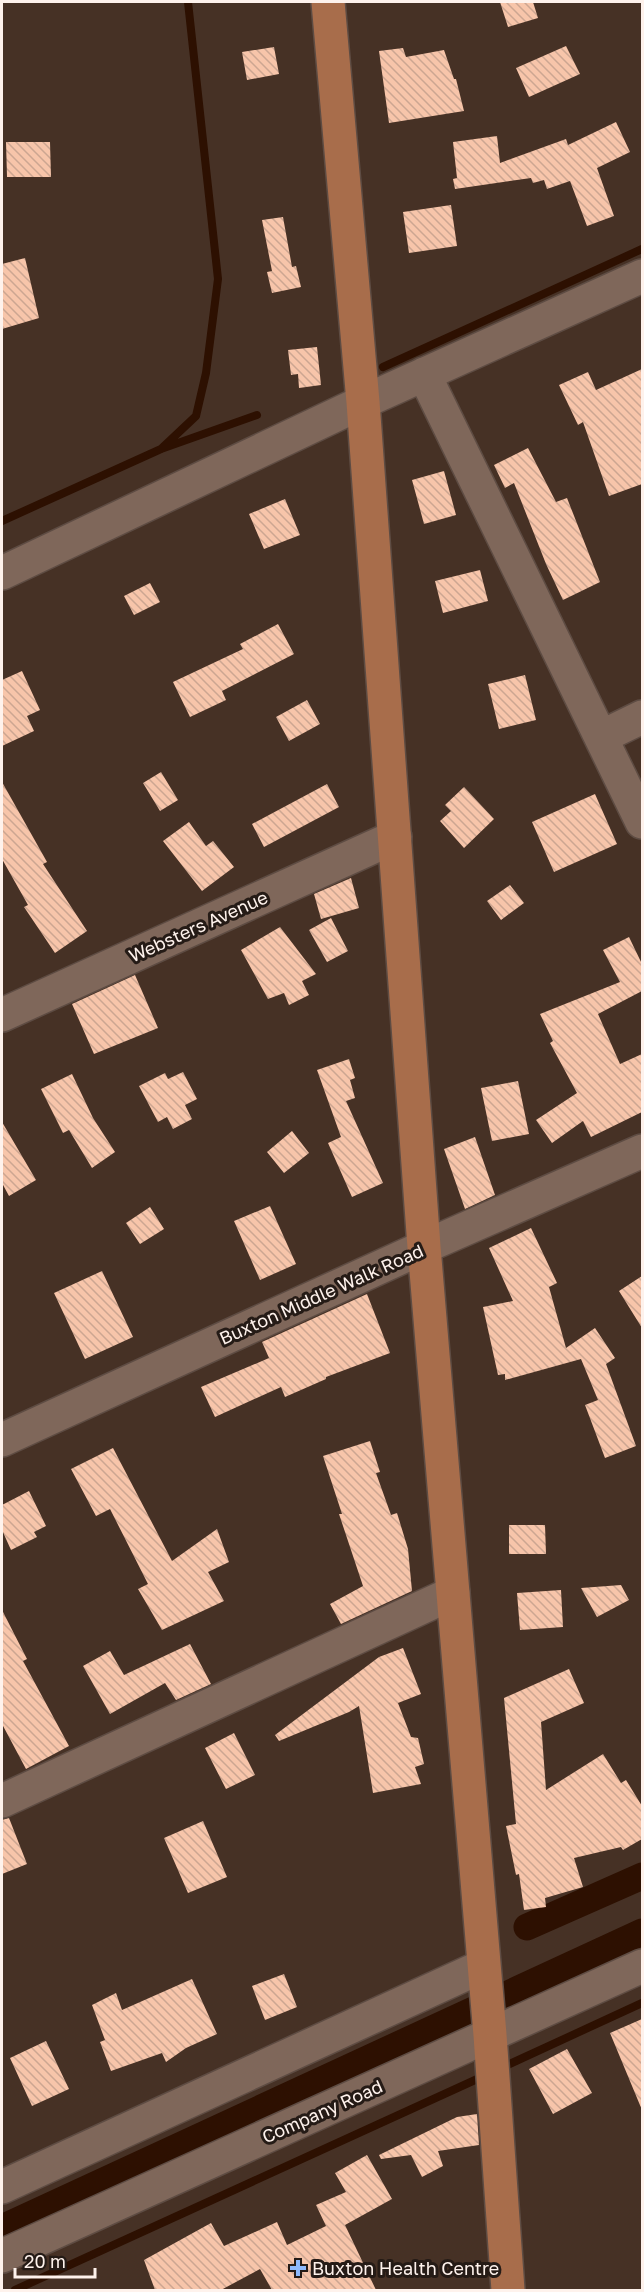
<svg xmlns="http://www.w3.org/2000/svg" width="644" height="2292" font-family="'Golos Text',sans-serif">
  <defs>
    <pattern id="building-back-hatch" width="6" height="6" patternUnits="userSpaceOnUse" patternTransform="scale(1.5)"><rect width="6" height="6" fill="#f7c5aa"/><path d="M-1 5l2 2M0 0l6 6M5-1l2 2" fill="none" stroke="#cca691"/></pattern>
  </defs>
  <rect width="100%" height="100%" fill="#463125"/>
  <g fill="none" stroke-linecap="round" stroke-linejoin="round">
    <path stroke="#2d1001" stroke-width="8" d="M383 367 642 249
      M161 449 196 416 206 373 218 279 188 2
      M2 521 161 449 257 415
      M501 2068 642 2003
      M15 2290 486 2075"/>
    <path stroke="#2d1001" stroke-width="27" d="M527 1927 642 1876
      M2 2228 642 1932"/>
  </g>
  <path fill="url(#building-back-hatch)" d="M500 2H533L538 18 508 27Z
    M566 46 580 74 529 97 516 68Z
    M274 47 279 74 247 80 242 52Z
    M403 48 406 57 444 50 454 79H456L464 111 389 123 379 51Z
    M616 122 630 152 597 168 614 216 587 226 570 181 547 189 544 180 533 183 531 178 455 189 453 179 457 178 453 142 497 136 500 163 566 139 568 145Z
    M6 142H50L51 177H7Z
    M451 205 457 246 409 253 403 212Z
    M283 217 292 267 296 266 301 287 272 293 267 272 272 271 262 220Z
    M25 258 39 318 2 329V264Z
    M317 347 321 385 299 388 298 374 291 375 288 350Z
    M642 369V484L609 496 583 422 578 425 559 385 588 372 596 390Z
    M528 448 556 502 567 498 600 582 563 600 546 564 514 483 505 488 494 465Z
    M444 471 456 515 424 524 412 480Z
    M285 499 300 535 264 549 249 514Z
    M480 570 488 601 443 613 435 581Z
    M150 583 160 602 134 615 124 596Z
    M278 624 294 654 222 691 226 700 190 717 173 682 243 649 240 644Z
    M22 671 40 710 27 716 34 731 2 746V680Z
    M525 675 536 720 499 729 488 684Z
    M307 700 320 724 289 741 276 717Z
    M161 772 178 800 160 811 143 783Z
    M2 782 47 862 43 864 87 931 55 953 24 907 28 905 2 859Z
    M327 784 339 807 264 847 252 824Z
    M464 787 494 819 464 848 440 821 451 811 445 805Z
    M595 794 617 844 554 872 532 822Z
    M189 822 206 846 213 841 234 867 202 891 163 841Z
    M351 878 359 908 321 919 314 894Z
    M510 885 524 903 501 920 487 901Z
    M331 918 348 951 327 962 309 930Z
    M280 927 316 974 302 981 309 995 289 1005 284 993 268 999 241 950Z
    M629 937 642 964V991L598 1014 620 1064 642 1054V1112L591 1137 583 1121 552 1143 536 1120 577 1093 550 1043 553 1041 540 1014 620 982 603 950Z
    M135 975 158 1028 94 1054 72 1004Z
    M349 1059 355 1078 350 1080 355 1098 346 1101 383 1183 352 1197 328 1143 341 1137 317 1070Z
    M183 1072 197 1099 185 1105 192 1119 173 1129 167 1117 158 1122 139 1086 165 1073 168 1079Z
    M72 1074 93 1118 115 1152 92 1168 69 1130 63 1133 41 1089Z
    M518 1081 529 1134 492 1141 481 1088Z
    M2 1122 36 1180 9 1196 2 1183Z
    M292 1131 309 1153 284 1173 267 1152Z
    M475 1137 495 1195 465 1209 444 1149Z
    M270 1206 296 1264 260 1280 234 1221Z
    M150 1207 164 1229 140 1244 126 1223Z
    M531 1228 557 1283 549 1287 566 1348 595 1328 615 1358 606 1364 636 1446 605 1458 585 1405 598 1400 581 1359 505 1380V1374L498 1375 483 1307 513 1301 489 1248Z
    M102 1271 133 1337 85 1359 54 1293Z
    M642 1276V1328L619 1291Z
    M367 1294 390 1353 326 1377V1379L285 1397 281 1387 215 1417 201 1387 269 1358 262 1342Z
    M370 1441 380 1472 376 1473 391 1515 397 1513 408 1549 412 1591 341 1624 330 1604 363 1586 339 1514H342L323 1456Z
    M113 1448 172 1561 217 1529 229 1562 208 1572 224 1601 162 1630 138 1589 148 1584 110 1509 96 1516 71 1469Z
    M29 1491 46 1526 34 1532 37 1537 11 1550 2 1530V1505Z
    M509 1525H545L546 1554H509Z
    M621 1585 629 1600 597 1617 581 1588Z
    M561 1590 563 1627 520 1630 517 1593Z
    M2 1610 27 1659 23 1661 69 1746 26 1769 2 1724Z
    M190 1644 211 1684 176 1700 165 1683 110 1714 83 1666 110 1651 124 1675Z
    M403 1648 421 1694 398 1703 411 1737 418 1738 424 1764 415 1767 421 1784 373 1793 359 1706 349 1712 279 1741 275 1735 379 1657Z
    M569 1669 584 1703 541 1722 546 1790 603 1754 621 1783 626 1780 642 1806V1839L623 1850 621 1847 574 1858 583 1887 545 1898 546 1907 524 1910 519 1874 516 1875 506 1826 516 1824 504 1698Z
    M234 1733 255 1775 226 1789 205 1748Z
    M9 1818 27 1864 2 1874V1820Z
    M203 1821 227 1877 188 1893 164 1838Z
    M284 1974 297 2007 265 2020 252 1986Z
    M192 1979 217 2034 186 2048 166 2062 162 2053 111 2071 100 2042 105 2040 92 2005 116 1993 122 2010Z
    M642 2019V2110L610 2033Z
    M46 2041 69 2089 32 2106 10 2058Z
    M567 2049 592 2093 553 2114 529 2069Z
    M477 2114 479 2145 438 2151 443 2166 422 2177 411 2155 381 2159 379 2155 457 2117Z
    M367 2155 392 2199 345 2225 376 2290H272L260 2269 221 2290H155L144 2260 211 2223 224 2246 277 2222 287 2245 326 2226 316 2205 346 2192 335 2173Z"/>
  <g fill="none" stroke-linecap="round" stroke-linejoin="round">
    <defs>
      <path id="minor" d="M424 374 642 822
        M2 573 363 402 642 276
        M601 737 642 717
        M2 1015 395 837
        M2 1440 424 1247 642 1151
        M2 1801 453 1593
        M2 2187 483 1966
        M2 2256 642 1966"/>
      <path id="major" d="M328 2 363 402 424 1247 490 2035 508 2290"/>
    </defs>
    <use href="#minor" stroke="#5e4c43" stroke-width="36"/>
    <use href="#major" stroke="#5e4c43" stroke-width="36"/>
    <use href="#minor" stroke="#7f675a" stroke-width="33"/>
    <use href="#major" stroke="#a86d4b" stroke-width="33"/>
  </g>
  <path fill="#8eb9fc" stroke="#251b16" stroke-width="2" d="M295 2259h6v6h6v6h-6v6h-6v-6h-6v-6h6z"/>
  <g text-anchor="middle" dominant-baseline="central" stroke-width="6" stroke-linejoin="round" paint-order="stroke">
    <g font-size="18" fill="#fef2ec" stroke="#251b16">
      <text transform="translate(198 926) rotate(-24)">Websters Avenue</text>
      <text transform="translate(321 1294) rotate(-24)">Buxton Middle Walk Road</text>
      <text transform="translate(322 2111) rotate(-24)">Company Road</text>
    </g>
    <g font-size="18" fill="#fef2ec" stroke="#251b16" text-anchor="start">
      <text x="312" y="2268">Buxton Health Centre</text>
    </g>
  </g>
  <rect width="644" height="2292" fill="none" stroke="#fef2ec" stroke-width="6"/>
  <path d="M15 2268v9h80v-9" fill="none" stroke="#fef2ec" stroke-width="3"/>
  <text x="24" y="2268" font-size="18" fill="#fef2ec" stroke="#251b16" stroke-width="4.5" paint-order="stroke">20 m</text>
</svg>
